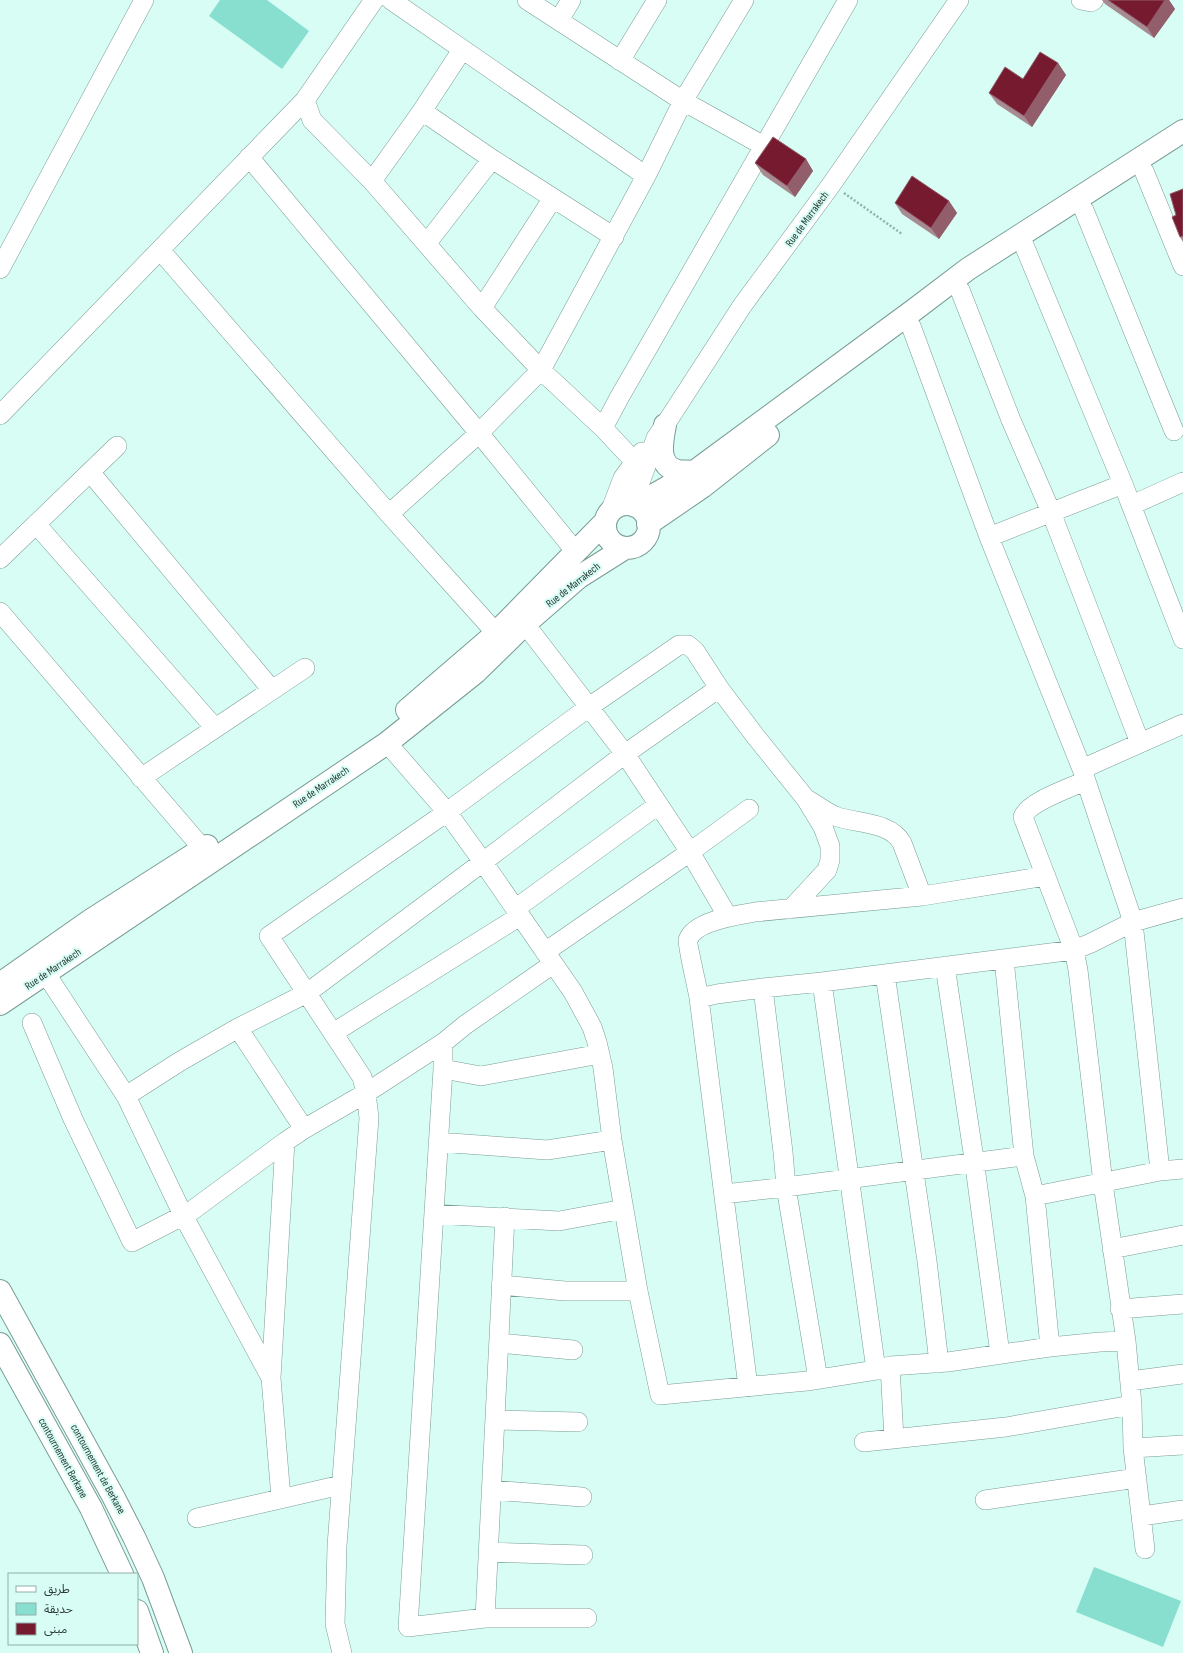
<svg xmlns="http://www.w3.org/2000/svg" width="1183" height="1653" font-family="'Sofia Sans Condensed','Noto Sans Arabic',sans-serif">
  <rect width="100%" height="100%" fill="#d7fdf5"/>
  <path fill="#88dfcf" d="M220 0H267L309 31 282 69 209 16Z
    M1094 1567 1181 1601 1163 1647 1076 1612Z"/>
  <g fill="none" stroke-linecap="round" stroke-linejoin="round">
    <defs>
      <path id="minor" d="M391 0 646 176
        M527 0 683 101 764 146
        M1081 0 1091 2 1094 0
        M559 20 571 0
        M620 61 657 0
        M305 100 312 120 372 181 482 308 541 370 603 428 634 461
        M422 111 492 159 614 237
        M249 157 479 433 576 552
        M1144 171 1183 266
        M372 181 422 111 462 50
        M1084 210 1174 431
        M427 243 492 159
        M1024 245 1123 484 1183 639
        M160 250 389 514 496 633
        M0 269 144 0
        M960 290 1011 420 1051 512 1140 743
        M482 308 553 198
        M911 326 989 537 1082 769 1133 922 1160 1171
        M0 415 305 100 374 0
        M603 428 619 398 848 0
        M90 472 272 690
        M632 505 656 438 665 425 742 306 831 185 959 0
        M1132 505 1183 482
        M610 512 623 478 642 452
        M389 514 476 436 541 370 646 176 683 101 744 0
        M36 524 215 728
        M989 537 1123 484
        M0 559 117 446
        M0 612 203 849
        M525 624 625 754 690 852 728 917
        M387 743 447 812 483 862 573 992 592 1027 597 1042 603 1068 612 1140 638 1291 660 1395 807 1381 876 1370 890 1366 948 1362 1050 1347 1100 1342 1126 1341
        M1082 769 1183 724
        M141 778 305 668
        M1085 781C1070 788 1028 802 1023 817L1074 950 1078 970 1103 1183 1126 1341 1132 1405
        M808 800C817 805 826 812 835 816 856 824 890 821 902 843L922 896
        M515 909 658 805
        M545 952 690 852 749 809
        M1004 959 1024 1156 1035 1196
        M945 966 974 1159 1000 1354
        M46 974 126 1096 183 1215 271 1378
        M885 974 927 1261 939 1363
        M822 982 876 1370
        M763 988 783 1152 786 1187 818 1379
        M699 998 717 994 763 988 822 982 1074 950 1091 943 1133 922 1183 908
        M32 1023 73 1119 132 1242 190 1212 285 1142 304 1129 366 1093 443 1043 465 1025 553 964
        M238 1028 304 1129
        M333 1033 520 916
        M443 1043V1069L408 1627 485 1618H587
        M443 1069 481 1076 600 1054
        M126 1096 179 1062 238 1028 307 993 483 862 625 754 719 688
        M438 1142 547 1150 612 1140
        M724 1194 786 1187 1024 1156
        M434 1214 559 1221 624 1209
        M1112 1249 1183 1235
        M501 1285 565 1291H638
        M1120 1309 1183 1304
        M499 1343 573 1350
        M1050 1347 1035 1196 1160 1171 1183 1169
        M890 1366 894 1439
        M1130 1381 1183 1374
        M748 1387 699 998C698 990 687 945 688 940 694 921 737 915 755 912L922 896 1046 876
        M495 1420 578 1422
        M864 1442 1006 1427 1132 1405 1133 1448 1183 1445
        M1133 1448 1145 1549
        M491 1490 582 1497
        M281 1498 271 1378 285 1142
        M985 1500 1137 1478
        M1142 1516 1183 1510
        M197 1518 341 1485
        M488 1552 583 1555
        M485 1618 505 1217
        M342 1653 335 1624 337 1546 369 1118 366 1093 362 1077 269 936 447 812 589 707 679 645H688L695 651 719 688 756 737 806 799 823 827 830 846V860L827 870 791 909"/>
      <path id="major" d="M665 425C662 441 656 466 678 471 683 472 689 471 694 472
        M605 526a22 22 0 1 1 44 0a22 22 0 1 1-44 0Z
        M635 506 694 472 914 310 968 269 1183 131
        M648 524 702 487 768 435
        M407 710 493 636 605 522
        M0 984 91 920 207 846
        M0 1004 387 743 476 672 525 624 579 577 625 548"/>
      <path id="highway" d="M0 1291 113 1496 134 1537 153 1578 181 1653
        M0 1344 91 1508 122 1574
        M137 1611 152 1653"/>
    </defs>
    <use href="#minor" stroke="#7a9c95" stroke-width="20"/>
    <use href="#major" stroke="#7a9c95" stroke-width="24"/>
    <use href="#highway" stroke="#7a9c95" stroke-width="24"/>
    <path stroke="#94b1ab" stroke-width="2.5" stroke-dasharray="2 2" stroke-linecap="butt" d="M844 193 902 234"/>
    <use href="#minor" stroke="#fff" stroke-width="19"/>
    <use href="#major" stroke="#fff" stroke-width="22"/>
    <use href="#highway" stroke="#fff" stroke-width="22"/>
  </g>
  <path fill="#a68c92" d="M1102 0H1169L1175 9 1154 38 1105 4Z
    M1058 63 1066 75 1032 127 997 104 989 93Z
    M806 159 813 171 795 197 763 175 755 163Z
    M1183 189V242L1180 237 1176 215Z
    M949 201 957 213 939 239 902 214 895 203Z"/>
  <path fill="#935e6b" d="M1165 0H1169L1175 9 1154 38 1147 27Z
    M1058 63 1066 75 1032 127 1024 116Z
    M806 159 813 171 795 197 787 186Z
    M949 201 957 213 939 239 931 228Z"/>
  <path fill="#761a30" stroke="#935e6b" d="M1108 0H1165L1147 27Z
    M1040 52 1058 63 1024 116 989 93 1005 67 1023 79Z
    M773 137 806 159 787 186 755 163Z
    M912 176 949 201 931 228 895 203Z
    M1183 189V236L1180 237 1172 217 1176 215 1170 194Z"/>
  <g text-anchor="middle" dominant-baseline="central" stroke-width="4" stroke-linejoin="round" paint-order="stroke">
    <g font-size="11" fill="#2c3b38" stroke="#d7fdf5">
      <text transform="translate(807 219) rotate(-54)">Rue de Marrakech</text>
      <text transform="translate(573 585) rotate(-38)">Rue de Marrakech</text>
      <text transform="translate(321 787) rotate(-34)">Rue de Marrakech</text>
      <text transform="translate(53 969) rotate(-34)">Rue de Marrakech</text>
      <text transform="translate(63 1458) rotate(61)">contournement Berkane</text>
      <text transform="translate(98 1469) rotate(61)">contournement de Berkane</text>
    </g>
  </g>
  <rect x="8" y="1573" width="130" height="72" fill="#d7fdf5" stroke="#93afa9"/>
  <rect x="16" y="1586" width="20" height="6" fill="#ffffff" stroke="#93afa9"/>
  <text x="44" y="1593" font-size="12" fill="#2c3b38">طريق</text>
  <rect x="16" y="1603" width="20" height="12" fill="#88dfcf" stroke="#93afa9"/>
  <text x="44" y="1613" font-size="12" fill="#2c3b38">حديقة</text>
  <rect x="16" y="1623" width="20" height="12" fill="#761a30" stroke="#93afa9"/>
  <text x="44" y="1633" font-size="12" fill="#2c3b38">مبنى</text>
</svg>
